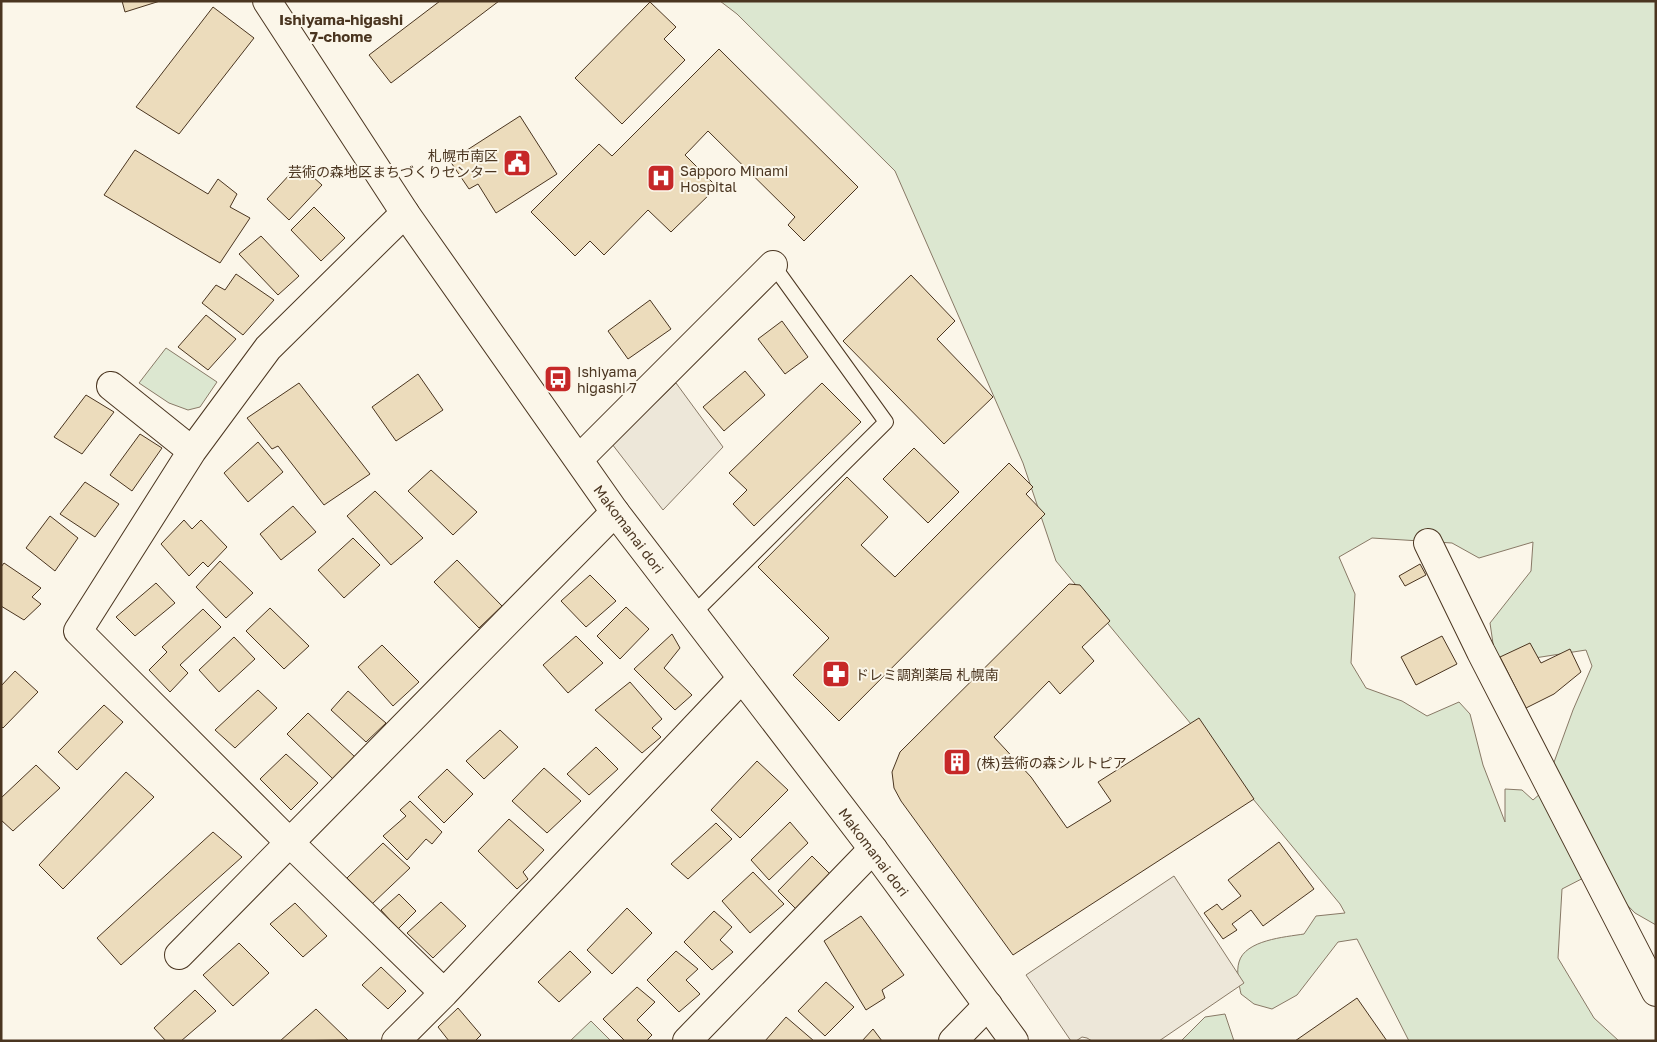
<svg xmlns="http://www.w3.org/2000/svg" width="1657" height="1042" font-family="'Golos Text','Noto Sans JP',sans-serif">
  <rect width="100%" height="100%" fill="#fbf6e9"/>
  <path fill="#dce7d0" stroke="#887966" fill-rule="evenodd" d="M720 1H1656V925L1635 913 1595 872 1562 889 1558 958 1594 1018 1619 1041H1409L1357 939 1338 942 1297 995 1272 1009 1254 1004 1241 994C1239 984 1236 972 1239 962 1245 940 1285 937 1304 934L1316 916 1345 913 1340 904 1056 561 1023 463 895 171 737 14ZM1372 538 1452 543 1479 558 1533 542 1531 571 1490 623 1496 664 1586 650 1592 666 1573 710 1553 765 1557 779 1533 800 1522 790 1505 789V822L1483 765 1470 714 1459 702 1427 716 1402 701 1366 688 1351 663 1355 594 1339 557Z
    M166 348 217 382 200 407 188 410 169 403 139 383Z
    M1225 1014 1234 1041H1181L1205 1017Z
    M591 1021 611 1041H570Z"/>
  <path fill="#ede7d9" stroke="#887966" d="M676 383 723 447 663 510 612 444Z
    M1174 876 1244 983 1159 1041H1092L1087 1038 1082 1037 1076 1041H1071L1026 975Z"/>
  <path fill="#ecdcbc" stroke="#4a3520" d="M122 1H160L125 12Z
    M440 1H499L391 83 369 55Z
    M650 2 676 27 664 39 685 60 622 124 575 78Z
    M213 7 254 38 179 134 136 107Z
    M719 49 858 187 804 241 788 225 795 217 708 131 685 155 717 187 671 232 648 210 604 255 590 241 575 256 531 212 599 144 612 156Z
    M520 116 557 174 496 213 478 184 469 189 450 161Z
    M135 150 208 194 218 179 237 194 230 207 250 218 220 263 104 195Z
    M308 165 318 172 312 176 322 185 289 220 267 199 291 173 299 178Z
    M314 207 345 238 321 261 291 230Z
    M261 236 299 276 278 295 239 254Z
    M236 274 274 300 243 335 202 303 216 285 225 290Z
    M911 275 955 321 937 339 993 397 944 444 843 341Z
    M650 300 671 329 628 359 608 331Z
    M206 315 236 339 208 370 178 347Z
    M782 321 808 357 785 374 758 339Z
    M745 371 765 395 724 431 703 407Z
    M418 374 443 410 396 441 372 407Z
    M299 383 370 474 324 505 278 446 272 449 247 418Z
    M822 383 861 422 754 526 733 504 747 490 729 473Z
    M86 395 114 412 82 454 54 437Z
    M140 434 162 448 132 491 110 475Z
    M258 442 283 472 248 502 224 473Z
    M914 448 959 492 928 523 883 479Z
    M1009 463 1033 487 1026 494 1045 514 839 721 793 675 829 638 758 567 847 477 888 517 861 545 895 577Z
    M431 470 477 512 453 535 408 491Z
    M85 482 119 504 95 537 60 514Z
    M375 491 423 538 391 565 347 516Z
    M293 506 316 532 281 560 260 534Z
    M50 516 78 538 55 571 26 548Z
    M184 520 192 529 201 520 227 547 208 567 203 562 189 576 161 544Z
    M353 538 380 565 344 598 318 570Z
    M457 560 502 606 479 628 434 582Z
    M220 561 253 593 226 618 196 587Z
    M4 563 41 588 32 597 41 604 24 620 1 606V567Z
    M1420 564 1426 575 1405 586 1399 576Z
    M590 575 616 601 586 627 561 601Z
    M156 583 175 603 135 636 116 617Z
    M1069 584 1080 585 1110 621 1082 647 1094 661 1060 694 1049 681 994 737 1031 777 1067 828 1111 801 1098 782 1199 718 1254 799 1013 955 901 801 894 788 892 772 900 752Z
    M626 607 649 629 620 659 597 636Z
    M270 608 309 646 284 669 246 631Z
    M203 609 221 627 180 665 188 673 170 692 149 670 167 652 162 647Z
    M672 634 680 648 664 668 692 695 675 710 634 669Z
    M576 636 603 663 568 693 543 665Z
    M1442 636 1457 664 1416 685 1401 657Z
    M234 637 255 659 219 692 199 670Z
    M1530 643 1541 663 1570 649 1581 672 1554 694 1526 708 1500 657Z
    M382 645 419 682 393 706 358 667Z
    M15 671 38 692 3 728 1 726V686Z
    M630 682 662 719 652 728 661 737 642 753 595 710Z
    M258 690 277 708 235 748 215 730Z
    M348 691 386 723 366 742 331 710Z
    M104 705 123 722 77 770 58 752Z
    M308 713 355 757 333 779 287 734Z
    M500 730 518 747 484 779 466 761Z
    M596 747 618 769 589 795 567 774Z
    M286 754 318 783 291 810 260 779Z
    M757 761 788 790 740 838 711 810Z
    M36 765 60 788 13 831 1 820V798Z
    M544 768 581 801 547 833 512 801Z
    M447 769 473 794 444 823 418 797Z
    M126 772 154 797 63 889 39 865Z
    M410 801 442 832 432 844 426 839 407 860 383 836 406 816 400 810Z
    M509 819 544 850 523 872 528 879 517 889 478 851Z
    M790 822 808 843 769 880 751 860Z
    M716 823 732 839 688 879 671 864Z
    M213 832 242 857 121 965 97 938Z
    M1279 842 1314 889 1263 926 1251 910 1232 924 1237 930 1223 939 1204 913 1217 904 1222 910 1241 896 1228 880Z
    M383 843 410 868 372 904 347 878Z
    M812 856 832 876 797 910 778 891Z
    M753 872 784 904 750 933 722 901Z
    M399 894 416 911 398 929 381 910Z
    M441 902 466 926 433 958 407 933Z
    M295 903 327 936 303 957 270 924Z
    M627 908 652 933 612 974 587 950Z
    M714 911 732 927 720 940 733 952 712 970 684 942Z
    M861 916 904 975 882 990 885 998 866 1010 824 941Z
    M239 943 269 973 233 1006 203 975Z
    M570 951 591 972 559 1002 538 982Z
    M676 951 698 969 686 980 700 994 679 1012 647 980Z
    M381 967 406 991 388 1009 362 985Z
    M826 982 854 1007 825 1036 798 1011Z
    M637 987 655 1002 637 1020 652 1035 646 1041H625L603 1019Z
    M195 990 216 1011 181 1041H166L154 1028Z
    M1357 998 1387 1041H1295Z
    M458 1008 481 1035 475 1041H449L438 1027Z
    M316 1009 348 1040 280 1041Z
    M786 1017 814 1041H765Z
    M873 1029 882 1041H862Z"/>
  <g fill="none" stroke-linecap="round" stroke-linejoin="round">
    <defs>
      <path id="lane" d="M693 614 886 422 773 265"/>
      <path id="street" d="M405 213 268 348 192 451 78 631 290 843 444 993
        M111 386 192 451
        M579 459 773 265
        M1428 543 1481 652 1656 992
        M179 955 615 512
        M396 1041 444 993 742 678
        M687 1041 873 849
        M953 1041 988 1005"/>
      <path id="highway" d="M267 1 405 213 615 512 873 849 1014 1041"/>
    </defs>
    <use href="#lane" stroke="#4a3520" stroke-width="16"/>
    <use href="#street" stroke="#4a3520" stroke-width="30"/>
    <use href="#highway" stroke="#4a3520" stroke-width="30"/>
    <use href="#lane" stroke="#fbf6e9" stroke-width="14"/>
    <use href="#street" stroke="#fbf6e9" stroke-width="28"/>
    <use href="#highway" stroke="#fbf6e9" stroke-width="28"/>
  </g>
  <defs>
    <symbol id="civic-square" viewBox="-11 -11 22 22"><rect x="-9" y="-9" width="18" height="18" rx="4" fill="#c62828" stroke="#fbf6e9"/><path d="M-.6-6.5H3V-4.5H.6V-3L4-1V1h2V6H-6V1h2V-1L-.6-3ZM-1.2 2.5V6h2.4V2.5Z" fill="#fff"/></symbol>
    <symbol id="hospital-square" viewBox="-11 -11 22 22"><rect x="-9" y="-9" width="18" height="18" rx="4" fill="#c62828" stroke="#fbf6e9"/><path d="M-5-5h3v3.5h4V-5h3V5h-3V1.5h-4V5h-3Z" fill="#fff"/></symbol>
    <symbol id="bus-square" viewBox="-11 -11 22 22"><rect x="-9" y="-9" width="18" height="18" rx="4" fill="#c62828" stroke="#fbf6e9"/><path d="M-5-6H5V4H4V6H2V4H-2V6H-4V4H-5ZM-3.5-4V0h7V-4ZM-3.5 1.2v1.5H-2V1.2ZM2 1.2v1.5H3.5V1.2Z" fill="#fff"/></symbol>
    <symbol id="pharmacy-square" viewBox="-11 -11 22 22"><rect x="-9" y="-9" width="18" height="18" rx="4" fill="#c62828" stroke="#fbf6e9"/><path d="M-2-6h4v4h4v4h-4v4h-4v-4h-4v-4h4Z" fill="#fff"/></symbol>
    <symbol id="building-square" viewBox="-11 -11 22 22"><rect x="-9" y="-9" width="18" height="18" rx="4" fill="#c62828" stroke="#fbf6e9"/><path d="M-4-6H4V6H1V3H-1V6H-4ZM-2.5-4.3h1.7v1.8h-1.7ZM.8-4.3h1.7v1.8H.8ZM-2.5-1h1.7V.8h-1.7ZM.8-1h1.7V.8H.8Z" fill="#fff"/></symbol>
  </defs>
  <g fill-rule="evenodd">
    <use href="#civic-square" x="501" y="147" width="32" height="32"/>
    <use href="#hospital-square" x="645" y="162" width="32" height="32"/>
    <use href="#bus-square" x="542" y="363" width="32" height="32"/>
    <use href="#pharmacy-square" x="820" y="658" width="32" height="32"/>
    <use href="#building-square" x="941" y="746" width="32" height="32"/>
  </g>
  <g text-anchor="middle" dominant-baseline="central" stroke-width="4" stroke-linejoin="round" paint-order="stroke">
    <g font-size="14" fill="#4a3520" stroke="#fbf6e9" text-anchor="start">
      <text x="498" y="155" text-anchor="end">札幌市南区<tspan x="498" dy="16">芸術の森地区まちづくりセンター</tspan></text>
      <text x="680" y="170">Sapporo Minami<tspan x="680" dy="16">Hospital</tspan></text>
      <text x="577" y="371">Ishiyama<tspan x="577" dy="16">higashi 7</tspan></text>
      <text x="855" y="674">ドレミ調剤薬局 札幌南</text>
      <text x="976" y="762">(株)芸術の森シルトピア</text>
    </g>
    <g font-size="14" fill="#4a3520" stroke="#fbf6e9">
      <text transform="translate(629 529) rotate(53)">Makomanai dori</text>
      <text transform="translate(874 852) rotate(53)">Makomanai dori</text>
    </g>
    <g font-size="15" font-weight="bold" fill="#4a3520" stroke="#fbf6e9">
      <text x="341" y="19">Ishiyama-higashi<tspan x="341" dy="17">7-chome</tspan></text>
    </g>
  </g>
  <rect width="1657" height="1042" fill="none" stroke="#4a3520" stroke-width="5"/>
</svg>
